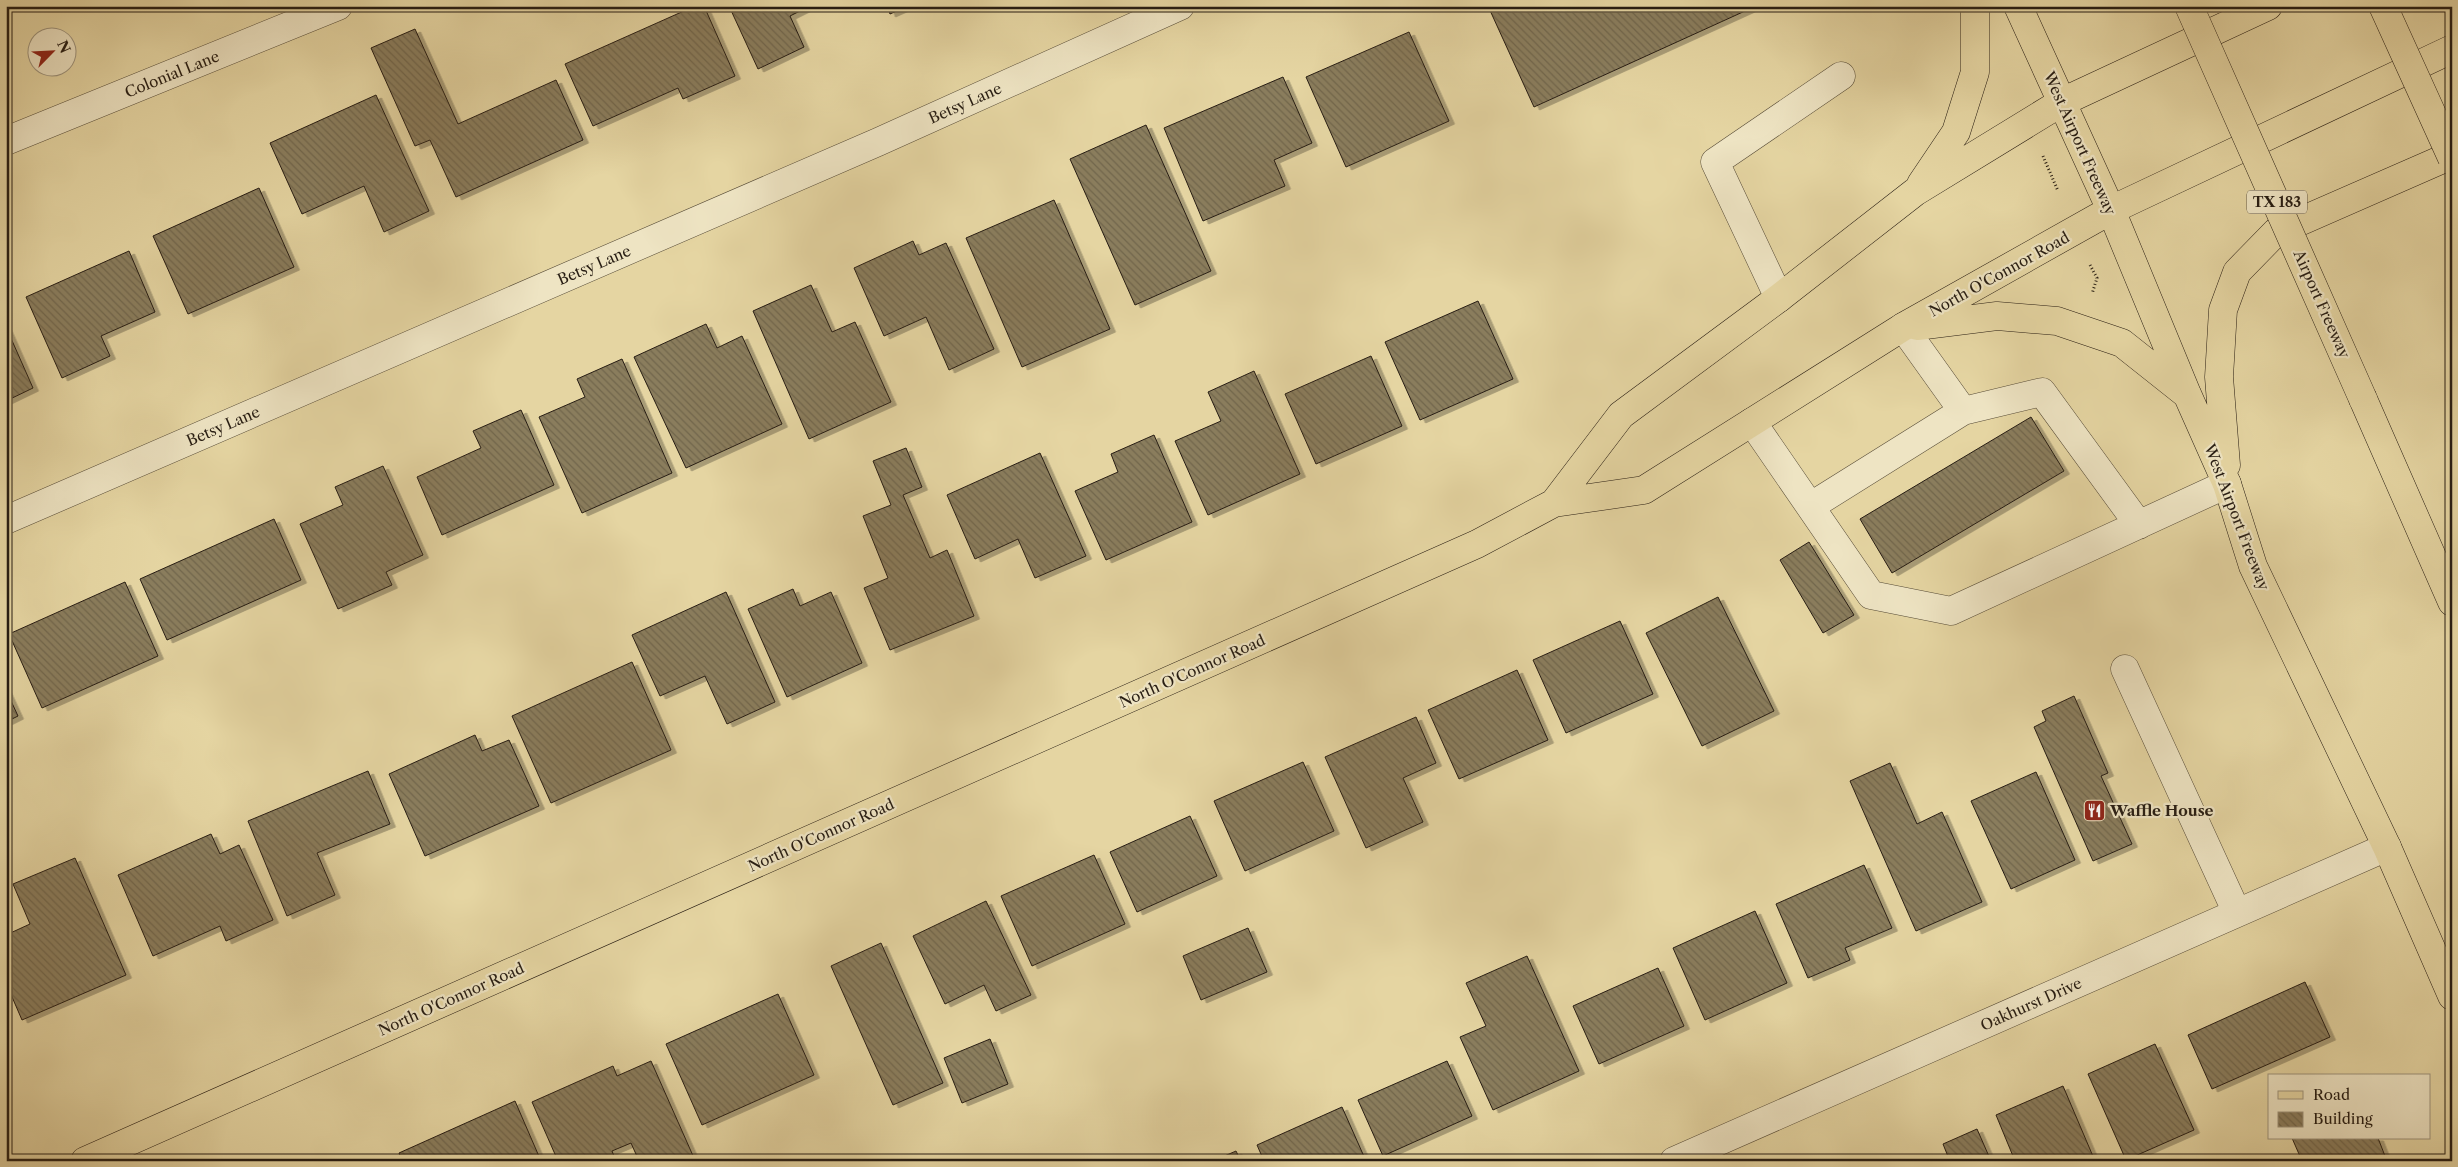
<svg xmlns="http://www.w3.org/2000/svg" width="2458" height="1167" font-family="'Libre Caslon Text',serif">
  <defs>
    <pattern id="building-back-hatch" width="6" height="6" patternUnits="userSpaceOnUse" patternTransform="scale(1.25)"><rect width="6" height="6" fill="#8a7d5d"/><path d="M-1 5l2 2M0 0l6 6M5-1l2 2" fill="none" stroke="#71664c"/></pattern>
    <filter id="shadow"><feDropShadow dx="5.5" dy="3" stdDeviation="0" flood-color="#0004"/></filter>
  </defs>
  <rect width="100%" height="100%" fill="#e5d5a2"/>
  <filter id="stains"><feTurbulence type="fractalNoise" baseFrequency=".004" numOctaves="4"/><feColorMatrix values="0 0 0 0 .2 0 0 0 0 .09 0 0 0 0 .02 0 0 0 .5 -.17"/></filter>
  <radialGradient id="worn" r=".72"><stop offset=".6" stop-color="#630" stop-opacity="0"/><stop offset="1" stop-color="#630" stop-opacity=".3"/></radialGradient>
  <path fill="url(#building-back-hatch)" stroke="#271d13" filter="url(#shadow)" d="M695 6H704L735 76 683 99 678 88 593 126 565 64Z
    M729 6H810L790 16 804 47 758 69Z
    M887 6H908L890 14Z
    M1488 6H1756L1534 107Z
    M415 29 458 124 556 80 583 140 456 197 430 140 415 146 371 48Z
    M1409 32 1449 121 1346 167 1306 77Z
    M1283 77 1312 143 1274 160 1285 186 1203 221 1164 128Z
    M376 95 429 211 384 232 364 186 302 214 270 143Z
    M1146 125 1211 271 1135 305 1070 159Z
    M259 188 294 267 188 314 153 236Z
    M1054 200 1110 329 1022 367 966 238Z
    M913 241 919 255 946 243 994 349 949 370 926 317 884 336 854 268Z
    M129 251 155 312 101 336 110 356 62 378 26 297Z
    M811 285 832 332 855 322 891 402 809 439 753 311Z
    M1478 301 1513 379 1420 420 1385 342Z
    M706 324 717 348 742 336 782 424 686 468 634 357Z
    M6 327 33 388 6 401Z
    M1371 356 1402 426 1316 464 1285 394Z
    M622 359 672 473 582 513 539 417 585 397 577 379Z
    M1254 371 1300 474 1208 515 1175 441 1221 421 1208 392Z
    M521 410 554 485 442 535 417 477 481 448 473 431Z
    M2031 417 2064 471 1892 573 1860 519Z
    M1154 435 1192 522 1106 560 1075 491 1118 472 1111 454Z
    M906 448 922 487 903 495 930 558 947 550 974 616 890 650 864 588 888 578 863 516 891 505 873 461Z
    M1040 453 1086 556 1035 578 1018 539 975 559 947 495Z
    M383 466 423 555 386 572 392 585 338 609 300 524 343 505 335 487Z
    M274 519 301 580 167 640 140 579Z
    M1809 542 1854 615 1823 633 1780 560Z
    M125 582 158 656 42 708 9 634Z
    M793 589 800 606 831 592 862 663 787 697 748 609Z
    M726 592 775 702 727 724 705 676 660 696 632 635Z
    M1718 597 1774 711 1702 746 1646 633Z
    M1620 621 1653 694 1566 733 1533 660Z
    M632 662 671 750 551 803 512 716Z
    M1517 670 1548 740 1459 779 1428 710Z
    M6 690 18 716 6 722Z
    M2074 696 2108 773 2101 776 2132 844 2093 861 2034 727 2046 721 2042 711Z
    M1416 717 1436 763 1403 778 1423 822 1366 848 1325 757Z
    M475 735 482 751 509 740 539 806 425 856 389 774Z
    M1303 762 1334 831 1245 871 1214 801Z
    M1890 763 1917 824 1942 812 1982 902 1916 931 1850 781Z
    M368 771 390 824 317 853 335 895 287 916 248 821Z
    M2036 772 2075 860 2011 889 1971 801Z
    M1190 816 1217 876 1137 912 1110 852Z
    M211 834 220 854 239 845 273 920 226 941 220 926 153 956 118 875Z
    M1094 855 1125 924 1032 966 1001 896Z
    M75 858 126 975 22 1020 6 983V935L30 924 13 884Z
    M1864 865 1892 928 1845 948 1850 960 1808 978 1776 904Z
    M986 901 1031 995 996 1011 984 985 945 1004 913 936Z
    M1755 911 1787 983 1705 1020 1673 948Z
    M1248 928 1267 972 1201 1000 1183 956Z
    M881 943 943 1083 893 1105 831 966Z
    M1527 956 1579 1071 1493 1110 1460 1037 1486 1026 1466 983Z
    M1658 968 1684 1026 1599 1064 1573 1006Z
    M2305 982 2330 1037 2212 1089 2188 1035Z
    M778 994 814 1075 702 1125 666 1044Z
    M990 1039 1008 1084 962 1103 944 1058Z
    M2155 1044 2194 1130 2126 1160 2088 1074Z
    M651 1061 694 1158 687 1161H639L631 1143 612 1151 616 1161H558L532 1102 613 1066 617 1076Z
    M1447 1061 1472 1116 1383 1156 1358 1100Z
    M2063 1086 2095 1161H2015L1996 1115Z
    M515 1101 541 1161H402L399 1153Z
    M1342 1107 1366 1161H1264L1257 1145Z
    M1977 1129 1991 1161H1945L1949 1159 1943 1144Z
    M2292 1138H2378L2385 1156 2374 1161H2302Z
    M1236 1151 1241 1161H1213Z"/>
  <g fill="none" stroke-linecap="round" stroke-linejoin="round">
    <defs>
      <path id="minor" d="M6 141 338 6
        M1779 298 1715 162 1841 76
        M1903 327 1963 411
        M1752 422 1871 595 1951 611 2227 484
        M1811 506 1963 411 2042 392 2139 525
        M6 520 878 142 1180 6
        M2125 669 2237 913
        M1674 1161 2387 847"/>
      <path id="major" d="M2018 6 2111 210 2187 394 2227 484 2253 566 2387 847 2452 996
        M1921 184 1956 132 1975 72V6
        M1917 326 1997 316 2057 321 2122 343 2185 393
        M2226 465 2219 377 2223 310 2237 272 2276 232 2452 155
        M1554 503 1621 415 1779 298 1915 192 2062 102 2268 6
        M85 1161 1362 595 1477 544 1554 503 1644 490 1903 327 2111 210 2452 49"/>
      <path id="highway" d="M2363 399 2452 602"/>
    </defs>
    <use href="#minor" stroke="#564b37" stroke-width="29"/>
    <use href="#major" stroke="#271d13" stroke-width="29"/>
    <use href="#highway" stroke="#271d13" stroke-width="29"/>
    <path stroke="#271d13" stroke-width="3" stroke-dasharray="1 2.5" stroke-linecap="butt" d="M2043 156 2058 191
      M2090 265 2097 278 2092 294"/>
    <use href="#minor" stroke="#eee4c3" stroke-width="28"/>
    <use href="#major" stroke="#e5d5a2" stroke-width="28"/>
    <use href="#highway" stroke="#e5d5a2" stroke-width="28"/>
    <defs>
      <path id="highway-bridge" d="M2189 6 2363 399
        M2383 6 2452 158"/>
    </defs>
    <use href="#highway-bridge" stroke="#271d13" stroke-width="29" stroke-linecap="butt"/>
    <use href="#highway-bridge" stroke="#e5d5a2" stroke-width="28"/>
  </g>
  <defs>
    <symbol id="restaurant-square" viewBox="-11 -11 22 22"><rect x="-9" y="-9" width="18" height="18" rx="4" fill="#8f2418" stroke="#eee4c3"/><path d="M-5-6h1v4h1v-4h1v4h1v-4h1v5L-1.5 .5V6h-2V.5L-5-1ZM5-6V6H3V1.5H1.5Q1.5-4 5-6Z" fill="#fff"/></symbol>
  </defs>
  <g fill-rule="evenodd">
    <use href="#restaurant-square" x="2082" y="798" width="25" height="25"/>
  </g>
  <g text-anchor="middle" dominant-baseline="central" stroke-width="4.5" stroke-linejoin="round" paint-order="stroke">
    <rect fill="#eee4c3" stroke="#635948" stroke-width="1" x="2247" y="190.5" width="60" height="23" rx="4"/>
    <g font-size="14" font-weight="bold" fill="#271d13">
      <text x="2277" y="202">TX 183</text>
    </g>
    <g font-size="15" fill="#271d13" stroke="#eee4c3">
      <text transform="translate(172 74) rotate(-22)">Colonial Lane</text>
      <text transform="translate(965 103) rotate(-24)">Betsy Lane</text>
      <text transform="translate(2080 143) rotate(66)">West Airport Freeway</text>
      <text transform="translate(594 265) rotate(-23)">Betsy Lane</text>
      <text transform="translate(1999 274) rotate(-29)">North O'Connor Road</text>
      <text transform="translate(2322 304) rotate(66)">Airport Freeway</text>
      <text transform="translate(223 426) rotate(-23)">Betsy Lane</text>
      <text transform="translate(2237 517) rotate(69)">West Airport Freeway</text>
      <text transform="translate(1192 671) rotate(-24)">North O'Connor Road</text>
      <text transform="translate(821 835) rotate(-24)">North O'Connor Road</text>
      <text transform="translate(451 999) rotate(-24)">North O'Connor Road</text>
      <text transform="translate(2031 1004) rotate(-24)">Oakhurst Drive</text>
    </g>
    <g font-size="15" font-weight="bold" fill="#271d13" stroke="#eee4c3" text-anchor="start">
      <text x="2110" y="810">Waffle House</text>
    </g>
  </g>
  <rect width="2458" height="1167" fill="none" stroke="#e5d5a2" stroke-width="25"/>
  <rect x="8" y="8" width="2443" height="1152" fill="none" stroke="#271d13" stroke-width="2.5"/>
  <rect x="12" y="12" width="2433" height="1142" fill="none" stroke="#271d13"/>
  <rect x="2268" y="1074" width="162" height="65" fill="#eee4c3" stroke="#9e947d"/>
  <rect x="2278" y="1091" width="25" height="8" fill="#e5d5a2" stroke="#9e947d"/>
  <text x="2313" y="1100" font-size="15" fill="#271d13">Road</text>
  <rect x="2278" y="1112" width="25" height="15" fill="url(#building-back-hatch)" stroke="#9e947d"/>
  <text x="2313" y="1124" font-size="15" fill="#271d13">Building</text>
  <g transform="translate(52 52) rotate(66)"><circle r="24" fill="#eee4c3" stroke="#9e947d"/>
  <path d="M0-4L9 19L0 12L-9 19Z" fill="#8f2418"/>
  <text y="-8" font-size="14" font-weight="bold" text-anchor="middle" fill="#271d13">N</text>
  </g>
  <rect width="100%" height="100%" filter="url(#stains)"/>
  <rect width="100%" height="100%" fill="url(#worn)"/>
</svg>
